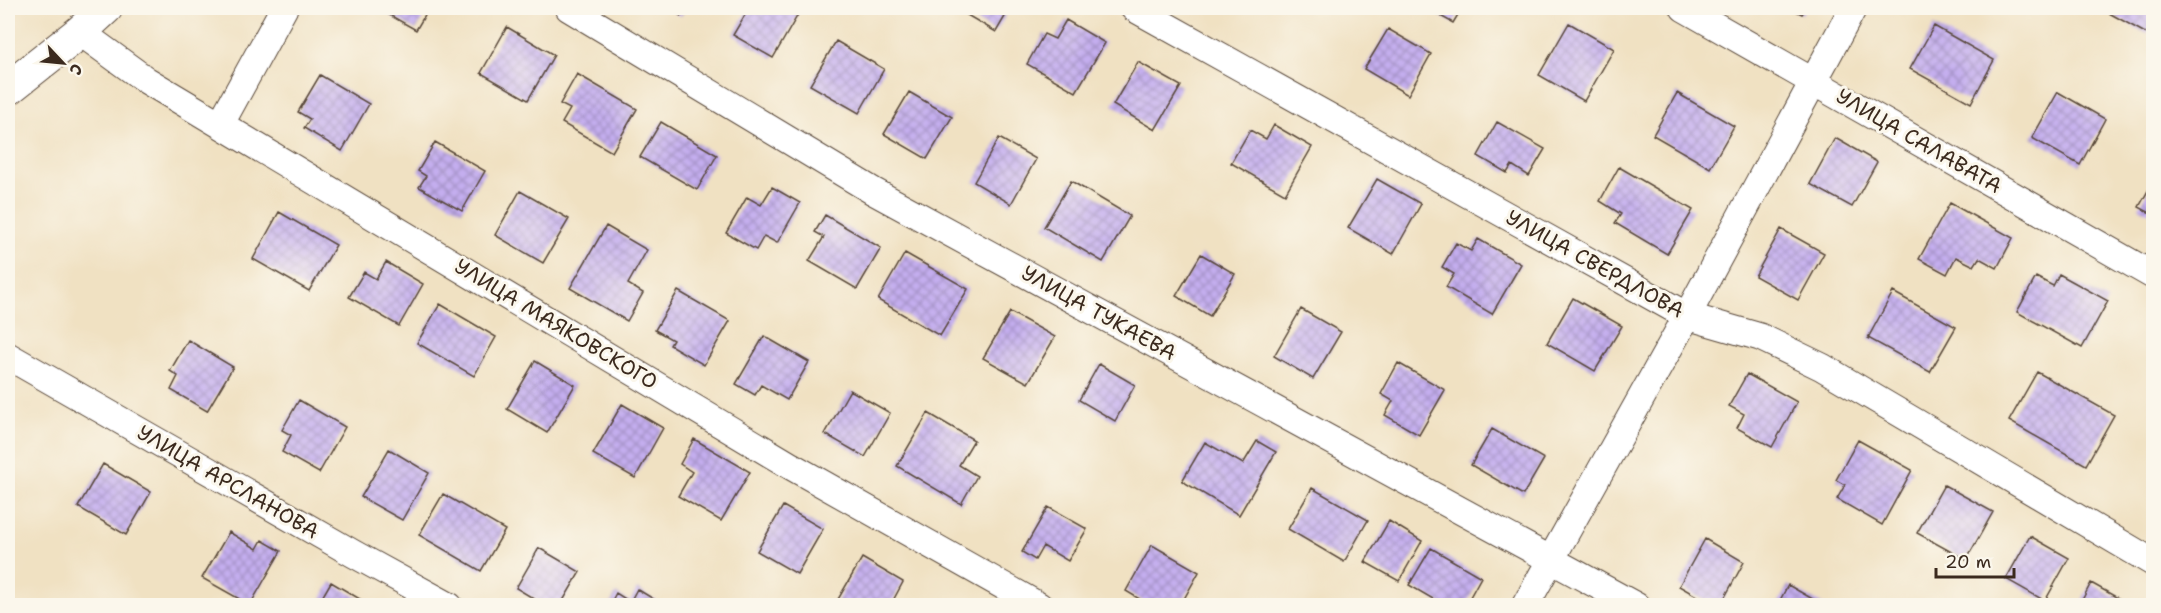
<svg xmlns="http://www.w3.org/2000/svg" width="2161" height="613" font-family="'Shantell Sans',sans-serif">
  <defs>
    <pattern id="building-cross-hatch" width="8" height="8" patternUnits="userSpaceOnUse" patternTransform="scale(1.5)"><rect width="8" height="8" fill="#c4aeef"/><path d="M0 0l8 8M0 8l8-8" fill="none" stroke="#a08ec1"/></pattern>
  </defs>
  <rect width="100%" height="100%" fill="#fbf7ec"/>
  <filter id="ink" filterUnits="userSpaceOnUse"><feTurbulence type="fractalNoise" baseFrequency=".0167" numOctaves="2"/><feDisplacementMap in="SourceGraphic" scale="12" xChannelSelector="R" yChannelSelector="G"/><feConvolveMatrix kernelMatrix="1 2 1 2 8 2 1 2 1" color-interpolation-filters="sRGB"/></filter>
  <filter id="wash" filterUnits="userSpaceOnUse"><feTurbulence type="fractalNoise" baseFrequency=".008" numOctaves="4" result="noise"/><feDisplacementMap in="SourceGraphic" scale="24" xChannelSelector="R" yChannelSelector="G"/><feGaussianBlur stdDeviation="1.35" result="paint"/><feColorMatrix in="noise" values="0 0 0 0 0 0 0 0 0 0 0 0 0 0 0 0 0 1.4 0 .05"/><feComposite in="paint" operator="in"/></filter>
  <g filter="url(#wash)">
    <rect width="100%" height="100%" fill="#f0e1c2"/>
    <g id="blocks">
      <path fill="url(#building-cross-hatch)" d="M390 8H429L416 30 386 13Z
        M667 8H686L681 16Z
        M749 8H795L800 11 773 58 733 35Z
        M955 8H1010L996 32Z
        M1426 8H1462L1453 23Z
        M1790 8H1806L1802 14Z
        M2100 8H2154V23L2147 34Z
        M1066 20 1105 43 1076 92 1027 64 1044 34 1055 39Z
        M1569 23 1614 49 1584 101 1539 75Z
        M1934 26 1994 60 1971 103 1910 69Z
        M507 27 554 55 528 100 481 73Z
        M1388 29 1431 54 1408 95 1364 69Z
        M836 41 884 69 859 113 810 85Z
        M1138 62 1181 86 1155 130 1113 105Z
        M577 74 637 109 612 152 562 123 570 109 560 104Z
        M320 75 369 104 342 151 304 128 310 119 298 112Z
        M909 92 952 117 927 159 884 134Z
        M2058 92 2105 119 2080 165 2032 138Z
        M1677 93 1734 126 1710 168 1653 135Z
        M661 122 717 155 697 190 640 157Z
        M1497 122 1545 149 1529 176 1512 165 1507 173 1478 156Z
        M1274 125 1312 147 1285 194 1231 163 1250 130 1266 139Z
        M999 138 1036 159 1011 204 974 182Z
        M1835 138 1877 162 1852 207 1810 184Z
        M435 142 485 171 462 211 419 187 426 176 418 171Z
        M1619 167 1693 210 1667 254 1615 223 1621 214 1600 201Z
        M1377 179 1421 204 1393 254 1348 228Z
        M2154 180V215L2139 207Z
        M1071 181 1130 216 1103 262 1044 227Z
        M772 187 800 203 777 243 764 236 756 250 726 233 747 197 761 205Z
        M520 191 569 219 543 263 495 235Z
        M1950 203 2013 238 1997 268 1979 258 1974 266 1956 257 1947 274 1919 259Z
        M279 212 336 245 309 291 253 259Z
        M825 215 881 248 857 289 809 261 824 237 815 232Z
        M606 226 647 250 628 284 643 293 627 321 570 288Z
        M1781 229 1824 253 1798 300 1755 276Z
        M1478 239 1521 264 1492 314 1446 287 1454 274 1442 267 1456 243 1471 251Z
        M905 253 968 289 940 336 878 300Z
        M1201 254 1235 274 1210 316 1176 296Z
        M386 262 423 284 399 326 349 297 364 272 376 279Z
        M2059 274 2108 301 2082 348 2017 312 2036 277 2053 286Z
        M678 291 730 321 704 365 670 345 673 340 655 330Z
        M1893 292 1956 327 1930 372 1868 338Z
        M1573 298 1622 326 1595 371 1547 343Z
        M440 304 496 337 474 376 417 343Z
        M1301 309 1341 332 1313 379 1274 356Z
        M1010 312 1055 337 1028 383 983 358Z
        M764 336 809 362 787 400 761 385 755 395 736 384Z
        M188 340 233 367 207 411 171 390 178 376 170 371Z
        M535 361 575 385 547 433 507 409Z
        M1398 363 1445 390 1419 435 1385 415 1393 401 1381 394Z
        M1099 364 1135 385 1115 421 1079 400Z
        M2037 372 2114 415 2086 465 2009 421Z
        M1747 374 1797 402 1772 447 1737 428 1744 414 1729 406Z
        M850 390 890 413 865 457 825 434Z
        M299 400 345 427 319 473 282 452 291 435 282 430Z
        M622 404 663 428 635 478 593 454Z
        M928 413 974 440 959 465 977 476 961 504 897 466Z
        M1492 429 1544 459 1523 495 1471 465Z
        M694 439 750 472 721 521 678 496 692 472 680 464Z
        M1858 440 1912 470 1882 525 1837 499 1845 485 1836 480Z
        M1257 441 1276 452 1239 515 1182 481 1205 442 1243 464Z
        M389 449 429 473 402 520 361 497Z
        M103 464 151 492 126 535 78 507Z
        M1944 485 1993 512 1966 560 1917 533Z
        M1312 488 1368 520 1344 562 1288 529Z
        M443 494 505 530 481 571 419 535Z
        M783 506 823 529 797 574 757 551Z
        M1048 507 1087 529 1068 561 1043 546 1035 560 1022 552Z
        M1389 521 1422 541 1399 581 1365 562Z
        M229 532 257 549 262 540 281 551 250 605 202 578Z
        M2030 536 2069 558 2045 601 2006 579Z
        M1705 539 1744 562 1720 606H1714L1679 586Z
        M1152 545 1199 572 1180 606H1151L1126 591Z
        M539 548 580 572 560 606H546L516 588Z
        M1431 548 1481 577 1465 606H1445L1409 585Z
        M862 558 903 582 890 606H845L837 601Z
        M331 582 365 602 363 606H317Z
        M2091 583 2125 602 2123 606H2079Z
        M1788 585 1825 606H1777Z
        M637 589 665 606H609L616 593 630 602Z"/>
    </g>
  </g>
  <g filter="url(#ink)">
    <use href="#blocks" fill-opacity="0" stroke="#564537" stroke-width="1.5"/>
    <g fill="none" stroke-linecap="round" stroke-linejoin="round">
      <defs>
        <path id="minor" d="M569 8 873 191 1636 606
          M1134 8 1687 316 1760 337 1822 367 2154 563
          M1684 8 2154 276
          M80 32 146 80 791 466 1039 606
          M221 123 284 8
          M8 356 354 554 449 606
          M1525 606 1687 316 1853 8"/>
        <path id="tertiary" d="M8 89 80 32 106 8"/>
      </defs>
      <use href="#minor" stroke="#564537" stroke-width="29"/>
      <use href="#tertiary" stroke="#564537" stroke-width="35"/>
      <use href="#minor" stroke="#fff" stroke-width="27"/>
      <use href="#tertiary" stroke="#fff" stroke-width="33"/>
    </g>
  </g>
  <g text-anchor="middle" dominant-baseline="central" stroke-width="6" stroke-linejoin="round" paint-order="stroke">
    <g font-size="21" fill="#3b2a1e" stroke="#fbf7ec">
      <text transform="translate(1919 141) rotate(30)">УЛИЦА САЛАВАТА</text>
      <text transform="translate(1595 264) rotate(29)">УЛИЦА СВЕРДЛОВА</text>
      <text transform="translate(1099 313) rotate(29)">УЛИЦА ТУКАЕВА</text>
      <text transform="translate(556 324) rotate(31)">УЛИЦА МАЯКОВСКОГО</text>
      <text transform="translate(228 482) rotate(30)">УЛИЦА АРСЛАНОВА</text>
    </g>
  </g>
  <rect width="2161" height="613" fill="none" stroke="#fbf7ec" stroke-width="30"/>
  <g transform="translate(63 63) rotate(116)" stroke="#fbf7ec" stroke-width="4.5" paint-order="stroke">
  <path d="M0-4.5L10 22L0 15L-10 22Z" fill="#3b2a1e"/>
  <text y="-9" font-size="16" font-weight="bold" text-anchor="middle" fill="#3b2a1e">С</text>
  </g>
  <path d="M1936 568v9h78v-9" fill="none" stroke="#3b2a1e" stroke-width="3"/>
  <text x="1945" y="568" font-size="18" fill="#3b2a1e" stroke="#fbf7ec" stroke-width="4.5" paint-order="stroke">20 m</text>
</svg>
